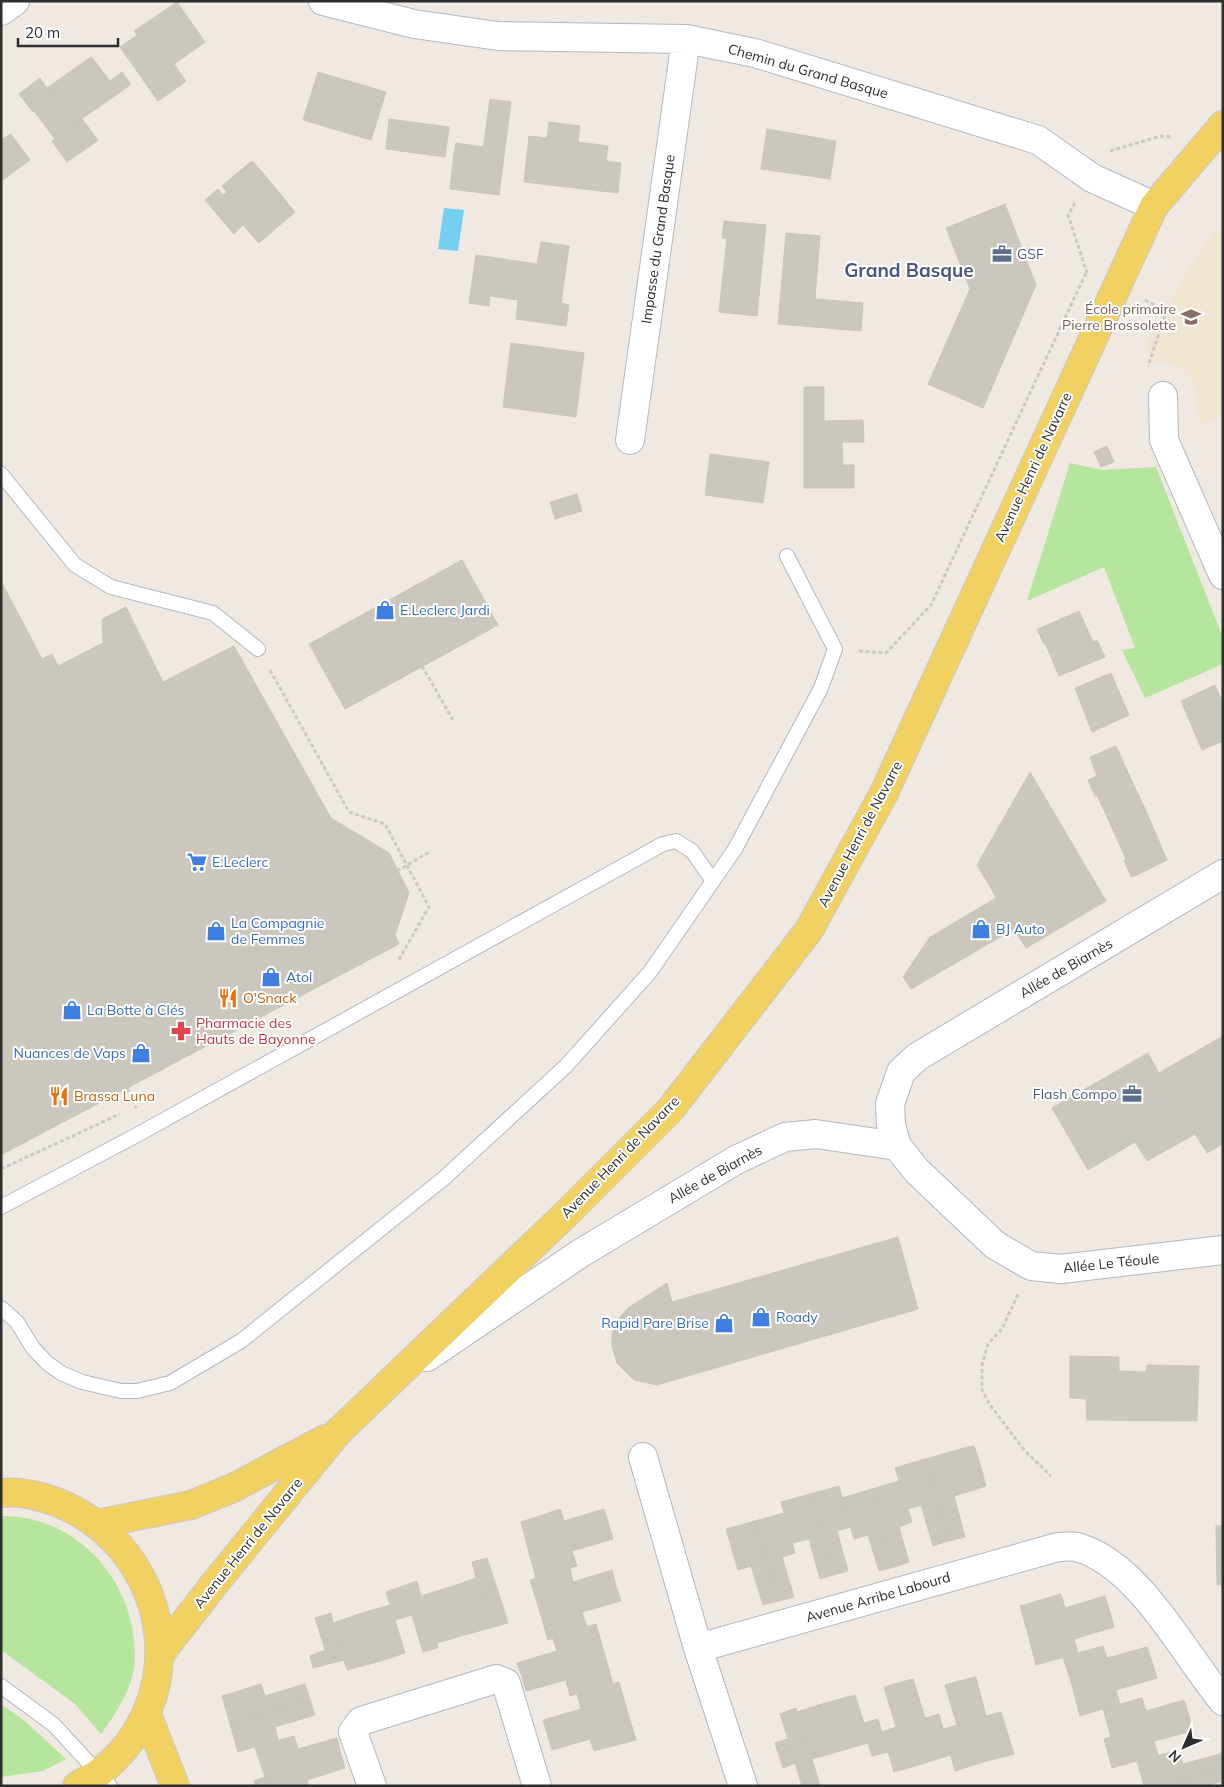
<svg xmlns="http://www.w3.org/2000/svg" width="1224" height="1787" font-family="Mulish,sans-serif">
  <rect width="100%" height="100%" fill="#efe9e1"/>
  <path fill="#f0e6d1" d="M1223 223V416L1199 425 1196 389 1189 374 1174 364H1154L1145 343 1202 248Z"/>
  <path fill="#b6e59e" d="M1070 463 1103 470 1156 467 1223 638V664L1145 698 1122 650 1135 648 1104 567 1027 601Z
    M1 1516C76 1515 135 1580 135 1655 135 1685 118 1711 101 1734L75 1704 1 1650Z
    M1 1704 25 1721 66 1759 43 1771 1 1777Z"/>
  <path fill="#75cff0" d="M444 208 464 210 458 251 438 249Z"/>
  <path fill="#cbc7bf" stroke="#cbc5ba" d="M177 2 205 42 170 67 181 85 158 101 120 47 137 35 134 31Z
    M91 57 94 60 49 93 47 88Z
    M94 60 119 93 74 124 90 146 67 162 52 141 55 139 34 111 53 97 49 93Z
    M174 64 186 81 181 85 170 67Z
    M122 72 131 84 119 93 110 81Z
    M318 72 386 92 371 140 303 120Z
    M40 78 53 97 33 112 19 94Z
    M490 99 511 102 499 195 450 189 454 153 482 157Z
    M82 119 98 140 90 146 74 124Z
    M389 119 449 127 445 157 386 149Z
    M549 122 580 126 578 142 608 146 606 161 621 163 618 193 524 182 529 136 547 138Z
    M767 129 836 141 830 179 761 169Z
    M11 134 30 160 1 181V140Z
    M456 143 484 147 482 157 454 153Z
    M252 161 262 172 247 185 236 174Z
    M262 172 295 212 259 243 243 225 234 234 205 200 218 189 223 195 227 192 222 186 236 174 247 185Z
    M1005 204 1036 285 983 408 928 384 970 289 946 228Z
    M724 221 766 225 757 316 719 312 727 238H722Z
    M786 233 820 236 815 299 863 303 861 331 778 324Z
    M541 242 569 246 561 303 569 305 566 326 516 319 518 300 490 296 489 306 469 303 476 255 537 264Z
    M511 343 584 353 576 417 503 407Z
    M804 387H824V421L863 420 864 442H842L843 465H854V488H804Z
    M1107 446 1114 462 1101 467 1094 452Z
    M710 454 769 462 763 503 705 495Z
    M577 494 582 511 555 519 550 502Z
    M462 560 498 625 345 709 309 644Z
    M1 581 42 659 52 654 58 666 103 643 102 619 126 607 163 682 234 646 331 818 389 853 409 893 395 935 399 944 1 1155Z
    M1079 611 1093 642 1097 640 1105 657 1059 676 1045 643 1051 641 1045 626Z
    M1045 626 1051 641 1044 644 1037 629Z
    M1111 673 1129 715 1092 732 1075 688Z
    M1215 685 1223 703V741L1202 750 1181 701Z
    M1116 746 1124 764 1097 776 1090 757Z
    M1124 764 1146 811 1112 828 1097 795 1101 794 1093 778Z
    M1030 772 1106 901 1026 948 1014 929 911 989 903 977 930 937 996 898 992 890 997 886 981 858Z
    M1093 778 1101 794 1095 796 1088 780Z
    M1146 811 1167 860 1137 875 1129 858 1126 859 1112 828Z
    M981 858 997 886 992 890 977 865Z
    M1129 858 1137 875 1131 877 1124 860Z
    M1223 1036V1144L1207 1153 1195 1134 1147 1161 1135 1142 1088 1170 1052 1108 1148 1053 1159 1073Z
    M898 1237 918 1309 657 1385 634 1380 617 1363 612 1346V1334L617 1321 628 1308 667 1283 672 1302Z
    M1070 1356 1119 1357V1371L1146 1372 1147 1365 1199 1366 1197 1421 1087 1420 1086 1399 1070 1398Z
    M974 1446 978 1457 972 1456 968 1447Z
    M968 1447 972 1456 978 1457 986 1486 954 1496 965 1537 948 1541 925 1459Z
    M925 1459 948 1541 933 1546 921 1505 908 1509 895 1468Z
    M899 1481 912 1522 899 1527 909 1562 894 1567 872 1489Z
    M839 1486 851 1527 837 1531 848 1571 833 1575 810 1494Z
    M872 1489 894 1567 879 1571 868 1535 854 1539 842 1498Z
    M810 1494 833 1575 820 1579 809 1539 793 1543 781 1502Z
    M560 1509 564 1521 604 1509 609 1525 528 1549 521 1522Z
    M784 1513 795 1553 782 1557 794 1597 778 1601 755 1521Z
    M755 1521 778 1601 763 1605 751 1566 738 1570 726 1529Z
    M609 1525 613 1539 572 1551 577 1566 536 1578 528 1549Z
    M1216 1526H1223V1585H1217Z
    M487 1558 497 1588 483 1592 494 1627 464 1635 450 1587 476 1578 472 1562Z
    M570 1568 573 1582 612 1570 616 1586 539 1609 530 1580Z
    M417 1581 421 1596 450 1587 464 1635 437 1643 438 1648 423 1652 403 1586Z
    M403 1586 412 1615 395 1620 405 1653 377 1662 362 1613 390 1605 386 1592Z
    M616 1586 621 1601 582 1612 587 1627 548 1640 539 1609Z
    M497 1588 508 1623 494 1627 483 1592Z
    M1061 1594 1065 1608 1105 1596 1110 1612 1028 1634 1020 1606Z
    M1110 1612 1114 1627 1074 1639 1078 1653 1036 1665 1028 1634Z
    M331 1613 333 1623 362 1613 377 1662 347 1670 338 1640 323 1643 315 1618Z
    M596 1624 604 1652 522 1677 517 1663 557 1651 553 1638Z
    M338 1640 344 1660 313 1668 310 1656 325 1650 323 1643Z
    M1103 1646 1107 1658 1147 1647 1152 1662 1072 1685 1063 1657Z
    M604 1652 613 1684 570 1696 566 1680 526 1691 522 1677Z
    M1152 1662 1157 1678 1116 1690 1120 1704 1080 1716 1072 1685Z
    M976 1677 986 1716 1001 1712 1014 1754 983 1762 959 1681Z
    M913 1679 925 1718 939 1714 950 1755 922 1764 898 1683Z
    M959 1681 983 1762 955 1771 943 1729 957 1725 945 1685Z
    M619 1682 627 1710 547 1733 543 1720 581 1709 577 1694Z
    M898 1683 922 1764 894 1772 882 1732 896 1727 884 1687Z
    M261 1684 265 1696 305 1684 310 1699 230 1724 222 1696Z
    M855 1695 864 1723 878 1719 888 1752 872 1756 868 1743 840 1751 825 1703Z
    M1142 1698 1146 1711 1184 1700 1189 1716 1111 1737 1103 1709Z
    M310 1699 315 1715 275 1727 278 1740 238 1752 230 1724Z
    M825 1703 840 1751 812 1759 820 1786H802L790 1746 806 1741 797 1712Z
    M796 1708 806 1741 790 1746 780 1714Z
    M627 1710 636 1740 594 1751 590 1739 552 1750 547 1733Z
    M1189 1716 1193 1731 1154 1741 1158 1755 1119 1766 1111 1737Z
    M294 1736 298 1749 337 1738 341 1754 265 1777 255 1747Z
    M1111 1737 1119 1766 1112 1768 1104 1739Z
    M787 1739 796 1763 783 1768 775 1743Z
    M1179 1750 1183 1764 1223 1753V1767L1161 1786H1144L1137 1761Z
    M341 1754 345 1768 307 1780 309 1786H267L265 1777Z
    M1223 1767V1781L1206 1786H1161Z
    M265 1777 267 1786H255L254 1781Z"/>
  <g fill="none" stroke-linecap="round" stroke-linejoin="round">
    <defs>
      <path id="service" d="M1 474 75 565 111 587 213 613 258 649
        M1 1207 135 1136 663 844 676 841 692 851 713 881
        M1 1308 17 1322 33 1348 46 1362 61 1373 82 1382 121 1391H137L170 1383 241 1341 443 1179 566 1066 650 972 735 849 821 688 835 649 787 556
        M1 1686 54 1725 110 1786"/>
      <path id="minor" d="M323 1 414 24 498 36 686 39 755 53 1038 140 1092 178 1154 206
        M1 11 15 1
        M1163 396 1164 440 1223 575
        M630 440 686 39
        M1223 874 917 1057 901 1072 890 1104 891 1125 897 1146 917 1171 995 1245 1031 1266 1061 1269 1223 1250
        M427 1357 581 1253 736 1160 785 1137 816 1134 897 1146
        M643 1457 698 1648 743 1786
        M698 1648 1058 1547C1064 1547 1072 1546 1077 1547 1140 1565 1183 1653 1223 1701
        M372 1786 353 1732 361 1721 496 1679 506 1683 537 1786"/>
      <path id="primary" d="M1 1493C27 1490 59 1501 81 1514 175 1571 188 1703 100 1772 93 1778 84 1781 77 1786
        M97 1524 191 1505 233 1488 325 1439
        M160 1654 215 1583 338 1432 567 1213 670 1110 809 930 884 793 1154 206 1223 125
        M147 1714 175 1786"/>
    </defs>
    <use href="#service" stroke="#b4b7c1" stroke-width="16"/>
    <use href="#minor" stroke="#b4b7c1" stroke-width="30"/>
    <use href="#primary" stroke="#c9c9c9" stroke-width="30"/>
    <path stroke="#c9c9c9" stroke-width="3" stroke-dasharray="4 2.5" stroke-linecap="butt" d="M1110 151 1161 136 1172 137
      M1075 203 1068 215 1087 273
      M1145 300 1153 304 1165 316 1148 366
      M859 651 886 653 931 605 1086 273
      M422 666 453 720
      M270 670 349 812 385 824 429 907 398 961
      M397 871 431 851
      M127 1088 136 1108
      M1 1169 120 1114
      M1018 1294 1002 1329 988 1344 982 1365V1390L990 1405 1025 1451 1051 1476"/>
    <use href="#service" stroke="#fff" stroke-width="14"/>
    <use href="#minor" stroke="#fff" stroke-width="28"/>
    <use href="#primary" stroke="#f2d163" stroke-width="28"/>
  </g>
  <defs>
    <symbol id="office-bare" viewBox="-9 -9 18 18"><path d="M-6-3h4V-5.5h4V-3h4V5H-6ZM-1-4.5V-3h2v-1.5ZM-6 0V1H6V0Z" fill="#5c6f8a" stroke="#fff" stroke-width="2.5" paint-order="stroke"/></symbol>
    <symbol id="school-bare" viewBox="-9 -9 18 18"><path d="M0-5L7-2L0 1L-7-2ZM-4 1L0 2.5L4 1V4Q0 6-4 4Z" fill="#8d6e63" stroke="#fff" stroke-width="2.5" paint-order="stroke"/></symbol>
    <symbol id="shop-bare" viewBox="-9 -9 18 18"><path d="M-5-2.5h2.3a2.7 3.5 0 0 1 5.4 0H5L5.5 6h-11ZM-1.5-2.5h3a1.5 2.3 0 0 0-3 0Z" fill="#3f7fe0" stroke="#fff" stroke-width="2.5" paint-order="stroke"/></symbol>
    <symbol id="supermarket-bare" viewBox="-9 -9 18 18"><path d="M-6-5.5h2.5l.6 2H6L4.5 2H-2.5L-4.4-4H-6ZM-1.5 3.2a1.3 1.3 0 1 0 .1 0ZM3 3.2a1.3 1.3 0 1 0 .1 0Z" fill="#3f7fe0" stroke="#fff" stroke-width="2.5" paint-order="stroke"/></symbol>
    <symbol id="restaurant-bare" viewBox="-9 -9 18 18"><path d="M-5-6h1v4h1v-4h1v4h1v-4h1v5L-1.5 .5V6h-2V.5L-5-1ZM5-6V6H3V1.5H1.5Q1.5-4 5-6Z" fill="#e8710a" stroke="#fff" stroke-width="2.5" paint-order="stroke"/></symbol>
    <symbol id="pharmacy-bare" viewBox="-9 -9 18 18"><path d="M-2-6h4v4h4v4h-4v4h-4v-4h-4v-4h4Z" fill="#e0444e" stroke="#fff" stroke-width="2.5" paint-order="stroke"/></symbol>
  </defs>
  <g fill-rule="evenodd">
    <use href="#office-bare" x="988" y="240" width="28" height="28"/>
    <use href="#school-bare" x="1177" y="303" width="28" height="28"/>
    <use href="#shop-bare" x="371" y="596" width="28" height="28"/>
    <use href="#supermarket-bare" x="183" y="848" width="28" height="28"/>
    <use href="#shop-bare" x="967" y="915" width="28" height="28"/>
    <use href="#shop-bare" x="202" y="917" width="28" height="28"/>
    <use href="#shop-bare" x="257" y="963" width="28" height="28"/>
    <use href="#restaurant-bare" x="214" y="984" width="28" height="28"/>
    <use href="#shop-bare" x="58" y="996" width="28" height="28"/>
    <use href="#pharmacy-bare" x="167" y="1017" width="28" height="28"/>
    <use href="#shop-bare" x="127" y="1039" width="28" height="28"/>
    <use href="#office-bare" x="1118" y="1080" width="28" height="28"/>
    <use href="#restaurant-bare" x="45" y="1082" width="28" height="28"/>
    <use href="#shop-bare" x="747" y="1303" width="28" height="28"/>
    <use href="#shop-bare" x="710" y="1309" width="28" height="28"/>
  </g>
  <g text-anchor="middle" dominant-baseline="central" stroke-width="4" stroke-linejoin="round" paint-order="stroke">
    <g font-size="14" fill="#2e2e2e" stroke="#fff">
      <text transform="translate(808 71) rotate(16)">Chemin du Grand Basque</text>
      <text transform="translate(658 239) rotate(-82)">Impasse du Grand Basque</text>
      <text transform="translate(1033 467) rotate(-65)">Avenue Henri de Navarre</text>
      <text transform="translate(860 834) rotate(-62)">Avenue Henri de Navarre</text>
      <text transform="translate(1066 968) rotate(-30)">Allée de Biarnès</text>
      <text transform="translate(620 1157) rotate(-46)">Avenue Henri de Navarre</text>
      <text transform="translate(715 1174) rotate(-29)">Allée de Biarnès</text>
      <text transform="translate(1111 1263) rotate(-6)">Allée Le Téoule</text>
      <text transform="translate(248 1543) rotate(-51)">Avenue Henri de Navarre</text>
      <text transform="translate(878 1597) rotate(-16)">Avenue Arribe Labourd</text>
    </g>
    <g font-size="14" fill="#4e5e75" stroke="#fff" text-anchor="start">
      <text x="1017" y="254">GSF</text>
      <text x="1117" y="1094" text-anchor="end">Flash Compo</text>
    </g>
    <g font-size="14" fill="#785e54" stroke="#fff" text-anchor="end">
      <text x="1176" y="309">École primaire<tspan x="1176" dy="16">Pierre Brossolette</tspan></text>
    </g>
    <g font-size="14" fill="#366cbe" stroke="#fff" text-anchor="start">
      <text x="400" y="610">E.Leclerc Jardi</text>
      <text x="212" y="862">E.Leclerc</text>
      <text x="231" y="923">La Compagnie<tspan x="231" dy="16">de Femmes</tspan></text>
      <text x="996" y="929">BJ Auto</text>
      <text x="286" y="977">Atol</text>
      <text x="87" y="1010">La Botte à Clés</text>
      <text x="126" y="1053" text-anchor="end">Nuances de Vaps</text>
      <text x="776" y="1317">Roady</text>
      <text x="709" y="1323" text-anchor="end">Rapid Pare Brise</text>
    </g>
    <g font-size="14" fill="#c56008" stroke="#fff" text-anchor="start">
      <text x="243" y="998">O'Snack</text>
      <text x="74" y="1096">Brassa Luna</text>
    </g>
    <g font-size="14" fill="#be3a42" stroke="#fff" text-anchor="start">
      <text x="196" y="1023">Pharmacie des<tspan x="196" dy="16">Hauts de Bayonne</tspan></text>
    </g>
    <g font-size="19" font-weight="bold" fill="#4d5680" stroke="#fff">
      <text x="909" y="270">Grand Basque</text>
    </g>
  </g>
  <rect width="1224" height="1787" fill="none" stroke="#2e2e2e" stroke-width="5"/>
  <g transform="translate(1184 1747) rotate(225)" stroke="#ffffff" stroke-width="4" paint-order="stroke">
  <path d="M0-4L9 19L0 12L-9 19Z" fill="#2e2e2e"/>
  <text y="-8" font-size="14" font-weight="bold" text-anchor="middle" fill="#2e2e2e">N</text>
  </g>
  <path d="M18 38v8h100v-8" fill="none" stroke="#2e2e2e" stroke-width="2.5"/>
  <text x="25" y="38" font-size="15" fill="#2e2e2e" stroke="#ffffff" stroke-width="4" paint-order="stroke">20 m</text>
</svg>
